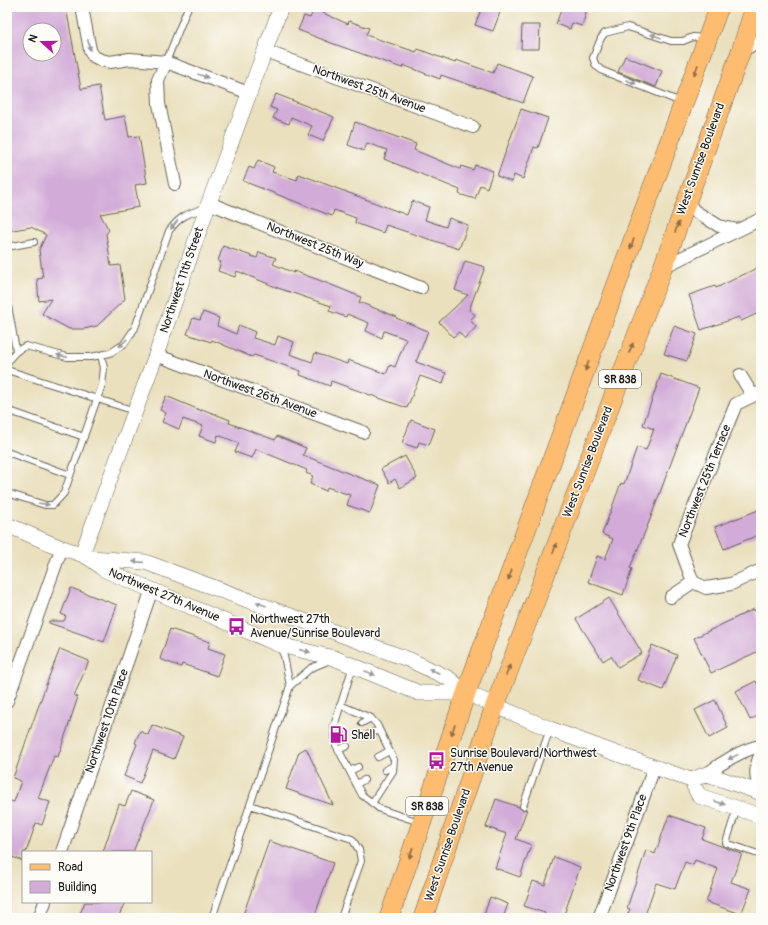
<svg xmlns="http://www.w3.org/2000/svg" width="768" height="925" font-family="Pangolin,sans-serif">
  <rect width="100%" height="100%" fill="#fdfcf7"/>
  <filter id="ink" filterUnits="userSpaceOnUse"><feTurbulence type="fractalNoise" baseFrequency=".025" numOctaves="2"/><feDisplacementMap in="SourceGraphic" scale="8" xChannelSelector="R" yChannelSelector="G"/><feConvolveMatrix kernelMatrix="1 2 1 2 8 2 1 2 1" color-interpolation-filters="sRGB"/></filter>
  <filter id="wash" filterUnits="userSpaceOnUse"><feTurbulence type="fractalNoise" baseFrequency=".012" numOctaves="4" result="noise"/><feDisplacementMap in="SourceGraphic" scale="16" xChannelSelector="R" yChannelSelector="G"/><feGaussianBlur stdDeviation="0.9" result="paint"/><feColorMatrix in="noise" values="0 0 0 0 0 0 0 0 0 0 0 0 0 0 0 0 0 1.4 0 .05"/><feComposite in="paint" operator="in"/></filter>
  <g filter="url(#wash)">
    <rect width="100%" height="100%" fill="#eae0be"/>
    <g id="blocks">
      <path fill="#d2abd8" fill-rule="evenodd" d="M21 7H66L81 89 99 86 105 120 125 116 129 137 139 136 147 183 135 185 139 207 100 214 109 230 106 234 111 266 120 265 125 299 97 326 84 329H69L42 314 51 299 39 301 37 279 43 278 39 250 46 235 31 227 7 231V9ZM30 30H54V54H30Z
        M482 7H502L493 31 475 25Z
        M562 7H580L587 10 582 26 572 23 570 29 556 24Z
        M314 9 348 24 349 21 369 28 366 35 416 52 418 49 455 63 456 60 493 73 497 63 533 76 523 103 479 87V88L441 75 440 79 403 65 402 68 334 44 298 30 304 16 310 18Z
        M522 25H540L539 49H521Z
        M625 56 662 71 656 87 618 72Z
        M276 94 334 117 323 141 308 135 312 126 291 117 289 124 273 118 277 110 270 107Z
        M521 109 548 118 538 148 534 147 523 179 514 175 512 182 497 176Z
        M355 122 416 144 414 150 460 169 461 166 473 170 475 165 493 171 487 188 480 185 475 199 459 194 460 190 384 159 387 150 367 143 364 151 348 145Z
        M258 160 274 167 272 172 297 180 299 174 407 215 412 201 429 207 425 220 446 227 449 218 468 225 459 249 386 225 383 233 355 223 356 218 334 210 332 216 243 181 249 167 254 169Z
        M223 246 257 258 259 252 276 258 273 264 294 273V271L324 282 361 297 359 302 397 317 396 318 428 331 416 362 446 373 443 384 420 376 407 408 331 381 330 386 300 375 301 371 254 355 252 357 212 340 211 342 187 334 193 318 200 320 203 312 219 318 217 326 236 334 239 325 255 332 253 338 275 345 278 336 294 342 290 354 312 362 315 353 347 364 348 360 386 374 390 365 395 367 406 339 384 331 382 338 366 331 369 323 347 314 346 317 329 311 331 306 278 288 237 271 235 277 218 271 221 262 218 261Z
        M465 261 485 267 469 310 475 315 470 320 476 327 465 339 459 332 453 337 439 322 468 295 455 290Z
        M761 266V312L741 321 739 317 701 330 689 295 715 286 716 288Z
        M674 326 697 334 687 361 664 354Z
        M661 374 699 388 649 522 630 568 632 569 623 595 588 582 597 556 605 559 613 539 602 534 621 483 624 484 637 447 646 450 654 429 643 425Z
        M166 396 202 411V409L230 420 229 423 275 440 277 436 306 448 303 455 350 474 380 485 370 513 347 505 350 495 327 487 326 491 310 484 313 476 306 473 307 470 256 449 252 458 235 452 239 443 218 435 216 442 199 436 203 426 183 419 179 429 162 422 166 413 160 410Z
        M411 420 435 429 429 445 419 442 417 448 402 443Z
        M405 456 417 478 400 488 395 479 389 483 381 469Z
        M761 509V534L724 549 715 527Z
        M71 588 117 605 104 642 49 623V621H64L66 616 61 614Z
        M609 598 642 653 618 667 611 656 603 661 576 619Z
        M754 609 761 624V650L711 673 694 638Z
        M170 629 210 642 208 648 225 654 217 676 182 664 181 667 160 659Z
        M652 645 677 655 663 690 638 680Z
        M60 649 89 661 74 696 78 697 58 757 54 756 38 798 50 802 42 825 36 823 26 852H23V861L7 855V800L14 802 21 781 13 778 50 674Z
        M756 681 761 691V714L750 720 736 691Z
        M715 700 728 728 709 738 695 710Z
        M152 725 183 737 174 759 153 751 140 783 124 776 137 744 135 743 140 731 148 735Z
        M306 748 333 805 286 789 299 752Z
        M131 791 154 800 133 852H103L119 804 125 806Z
        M496 799 519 807 522 810 527 809 516 839 531 845 520 877 495 868 507 834 486 827Z
        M669 815 706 828 702 839 742 854 731 882 751 889 741 914 706 902 718 869 695 860 693 865 685 862 675 889 656 883 644 918H626L630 909 627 908 646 850 655 854Z
        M269 841 333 863 314 918H242Z
        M554 857 580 867 563 918H543L545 913 524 906 533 881 545 885Z
        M490 897 508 904 503 918H483Z
        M85 902H125L118 918H78Z"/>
    </g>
  </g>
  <g filter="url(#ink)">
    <use href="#blocks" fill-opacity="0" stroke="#646155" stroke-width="1"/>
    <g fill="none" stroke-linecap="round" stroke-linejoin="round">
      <defs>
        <path id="service" d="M166 62 188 7
          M681 102 603 71 596 66 593 58 601 38 605 33 628 27 671 41H683L693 37 704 38
          M7 247 34 242
          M7 300 16 350
          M7 363C12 354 17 350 26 346L67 357H91L110 353 124 344 135 328 169 231C180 216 188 213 206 208
          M7 370 135 411
          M7 410 84 437
          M7 452 70 475
          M7 493 45 505H53L64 493 102 385 104 368 101 355
          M280 647 284 656 290 686 250 805 352 839 359 850 361 861 341 918
          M353 666 334 726 336 745 362 795 380 809 419 822
          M290 686 311 668 330 660
          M340 705 371 718 377 725 394 760 393 771 372 803
          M362 723 371 718
          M368 735 379 730
          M335 736 342 733
          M338 750 347 746
          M378 757 389 751
          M385 770 393 766
          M350 771 358 767
          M356 784 364 780
          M523 806 550 729
          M737 808 726 843 761 855
          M212 918 250 805"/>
        <path id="minor" d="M82 7 90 50 93 56 101 60 110 62 130 59 166 62 249 93
          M265 51 473 127
          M741 51 761 40
          M166 62 158 80 159 104 175 184
          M687 197 693 210 719 226 738 230
          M209 203 421 288
          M663 267 761 219
          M156 355 363 432
          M740 375 753 396
          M693 582 679 544 736 404 761 392
          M693 582 706 588 731 584 761 570
          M671 597 693 582
          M7 701 62 547
          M761 754C754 767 755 779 761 792
          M707 774C721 763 743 749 761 746
          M62 852 152 589
          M39 918 45 902
          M599 918 654 768"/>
        <path id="tertiary" d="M7 525C25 532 43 541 62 548 81 554 87 554 103 569L280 645 334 658 419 693H466
          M82 554 156 355 207 208 281 7
          M92 558 145 562 410 660 448 678 466 693 550 729 634 760 691 780 707 774 761 793
          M691 780 699 796 761 816"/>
        <path id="primary" d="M389 918 466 693 719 7
          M423 918 495 706 663 267 741 51 755 7"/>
      </defs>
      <use href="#service" stroke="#646155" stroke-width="8"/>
      <use href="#minor" stroke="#646155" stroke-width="14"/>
      <use href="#tertiary" stroke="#646155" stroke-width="16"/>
      <use href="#primary" stroke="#646155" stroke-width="20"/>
      <use href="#service" stroke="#fff" stroke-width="6"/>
      <use href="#minor" stroke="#fff" stroke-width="12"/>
      <use href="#tertiary" stroke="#fff" stroke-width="15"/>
      <use href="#primary" stroke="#febc70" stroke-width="19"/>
    </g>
    <defs><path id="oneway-solid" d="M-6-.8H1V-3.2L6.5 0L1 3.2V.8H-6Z"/></defs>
    <g fill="#999">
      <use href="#oneway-solid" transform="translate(656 36) rotate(-161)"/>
      <use href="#oneway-solid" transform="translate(89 45) rotate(77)"/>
      <use href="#oneway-solid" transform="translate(203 76) rotate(20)"/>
      <use href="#oneway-solid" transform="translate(631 82) rotate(21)"/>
      <use href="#oneway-solid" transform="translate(174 225) rotate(129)"/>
      <use href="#oneway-solid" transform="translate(123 343) rotate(136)"/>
      <use href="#oneway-solid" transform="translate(62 356) rotate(-167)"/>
      <use href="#oneway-solid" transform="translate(44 504) rotate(9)"/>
      <use href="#oneway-solid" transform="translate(138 562) rotate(-176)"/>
      <use href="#oneway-solid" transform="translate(261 604) rotate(-160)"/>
      <use href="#oneway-solid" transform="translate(305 651) rotate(13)"/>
      <use href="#oneway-solid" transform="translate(434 671) rotate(-155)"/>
      <use href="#oneway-solid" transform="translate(370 673) rotate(22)"/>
      <use href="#oneway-solid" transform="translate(733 757) rotate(154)"/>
      <use href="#oneway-solid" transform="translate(720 803) rotate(19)"/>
    </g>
    <g fill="#8d6c46">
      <use href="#oneway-solid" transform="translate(696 70) rotate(110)"/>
      <use href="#oneway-solid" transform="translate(677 227) rotate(-70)"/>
      <use href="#oneway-solid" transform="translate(632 244) rotate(110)"/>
      <use href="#oneway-solid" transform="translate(631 348) rotate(-69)"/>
      <use href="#oneway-solid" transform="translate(587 366) rotate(110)"/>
      <use href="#oneway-solid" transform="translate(555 548) rotate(-69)"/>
      <use href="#oneway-solid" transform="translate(510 575) rotate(110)"/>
      <use href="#oneway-solid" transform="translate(508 670) rotate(-69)"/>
      <use href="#oneway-solid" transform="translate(453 730) rotate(109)"/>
      <use href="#oneway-solid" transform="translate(411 853) rotate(109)"/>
    </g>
  </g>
  <defs>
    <symbol id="bus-bare" viewBox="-9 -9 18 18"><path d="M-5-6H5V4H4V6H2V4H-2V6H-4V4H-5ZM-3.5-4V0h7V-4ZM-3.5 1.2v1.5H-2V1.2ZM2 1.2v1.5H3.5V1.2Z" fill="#b5179e" stroke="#fdfcf7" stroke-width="2.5" paint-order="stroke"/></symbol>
    <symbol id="fuel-bare" viewBox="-9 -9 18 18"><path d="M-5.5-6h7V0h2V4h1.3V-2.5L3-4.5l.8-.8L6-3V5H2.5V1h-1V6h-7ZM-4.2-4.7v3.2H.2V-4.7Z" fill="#b5179e" stroke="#fdfcf7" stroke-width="2.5" paint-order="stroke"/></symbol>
  </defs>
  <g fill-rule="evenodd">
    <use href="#bus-bare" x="224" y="614" width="25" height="25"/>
    <use href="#fuel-bare" x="326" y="722" width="25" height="25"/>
    <use href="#bus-bare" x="424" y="748" width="25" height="25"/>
  </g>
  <g text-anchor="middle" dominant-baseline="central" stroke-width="3" stroke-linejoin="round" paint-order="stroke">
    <g fill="#fdfcf7" stroke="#605f5e" stroke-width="1">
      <rect x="599" y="370" width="42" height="18" rx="3"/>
      <rect x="406" y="797" width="42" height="18" rx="3"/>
    </g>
    <g font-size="11" font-weight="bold" fill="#1c1c1c">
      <text x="620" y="379">SR 838</text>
      <text x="427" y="806">SR 838</text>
    </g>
    <g font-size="12" fill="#1c1c1c" stroke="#fdfcf7">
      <text transform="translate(369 89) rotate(20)">Northwest 25th Avenue</text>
      <text transform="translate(701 159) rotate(-70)">West Sunrise Boulevard</text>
      <text transform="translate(315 245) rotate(22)">Northwest 25th Way</text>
      <text transform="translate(182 280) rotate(-71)">Northwest 11th Street</text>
      <text transform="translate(260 394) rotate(20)">Northwest 26th Avenue</text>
      <text transform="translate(588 462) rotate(-69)">West Sunrise Boulevard</text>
      <text transform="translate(705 481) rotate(-68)">Northwest 25th Terrace</text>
      <text transform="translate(164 595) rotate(23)">Northwest 27th Avenue</text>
      <text transform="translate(107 721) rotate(-71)">Northwest 10th Place</text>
      <text transform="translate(626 843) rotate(-70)">Northwest 9th Place</text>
      <text transform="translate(448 845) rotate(-71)">West Sunrise Boulevard</text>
    </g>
    <g font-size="12" fill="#1c1c1c" stroke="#fdfcf7" text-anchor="start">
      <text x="250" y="619">Northwest 27th<tspan x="250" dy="14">Avenue/Sunrise Boulevard</tspan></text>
      <text x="351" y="735">Shell</text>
      <text x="450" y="753">Sunrise Boulevard/Northwest<tspan x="450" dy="14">27th Avenue</tspan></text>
    </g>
  </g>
  <rect width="768" height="925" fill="none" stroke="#fdfcf7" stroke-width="24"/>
  <rect x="22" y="851" width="130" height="52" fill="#fdfcf7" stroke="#a3a29f"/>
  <rect x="30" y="864" width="20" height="6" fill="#febc70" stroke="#a3a29f"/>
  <text x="58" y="871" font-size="12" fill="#1c1c1c">Road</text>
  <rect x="30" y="881" width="20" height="12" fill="#d2abd8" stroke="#a3a29f"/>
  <text x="58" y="891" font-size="12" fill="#1c1c1c">Building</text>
  <g transform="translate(42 42) rotate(291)"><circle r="19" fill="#fdfcf7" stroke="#a3a29f"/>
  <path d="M0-3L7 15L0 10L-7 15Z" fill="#b5179e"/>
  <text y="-6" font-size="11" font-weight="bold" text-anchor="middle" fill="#1c1c1c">N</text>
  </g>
</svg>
